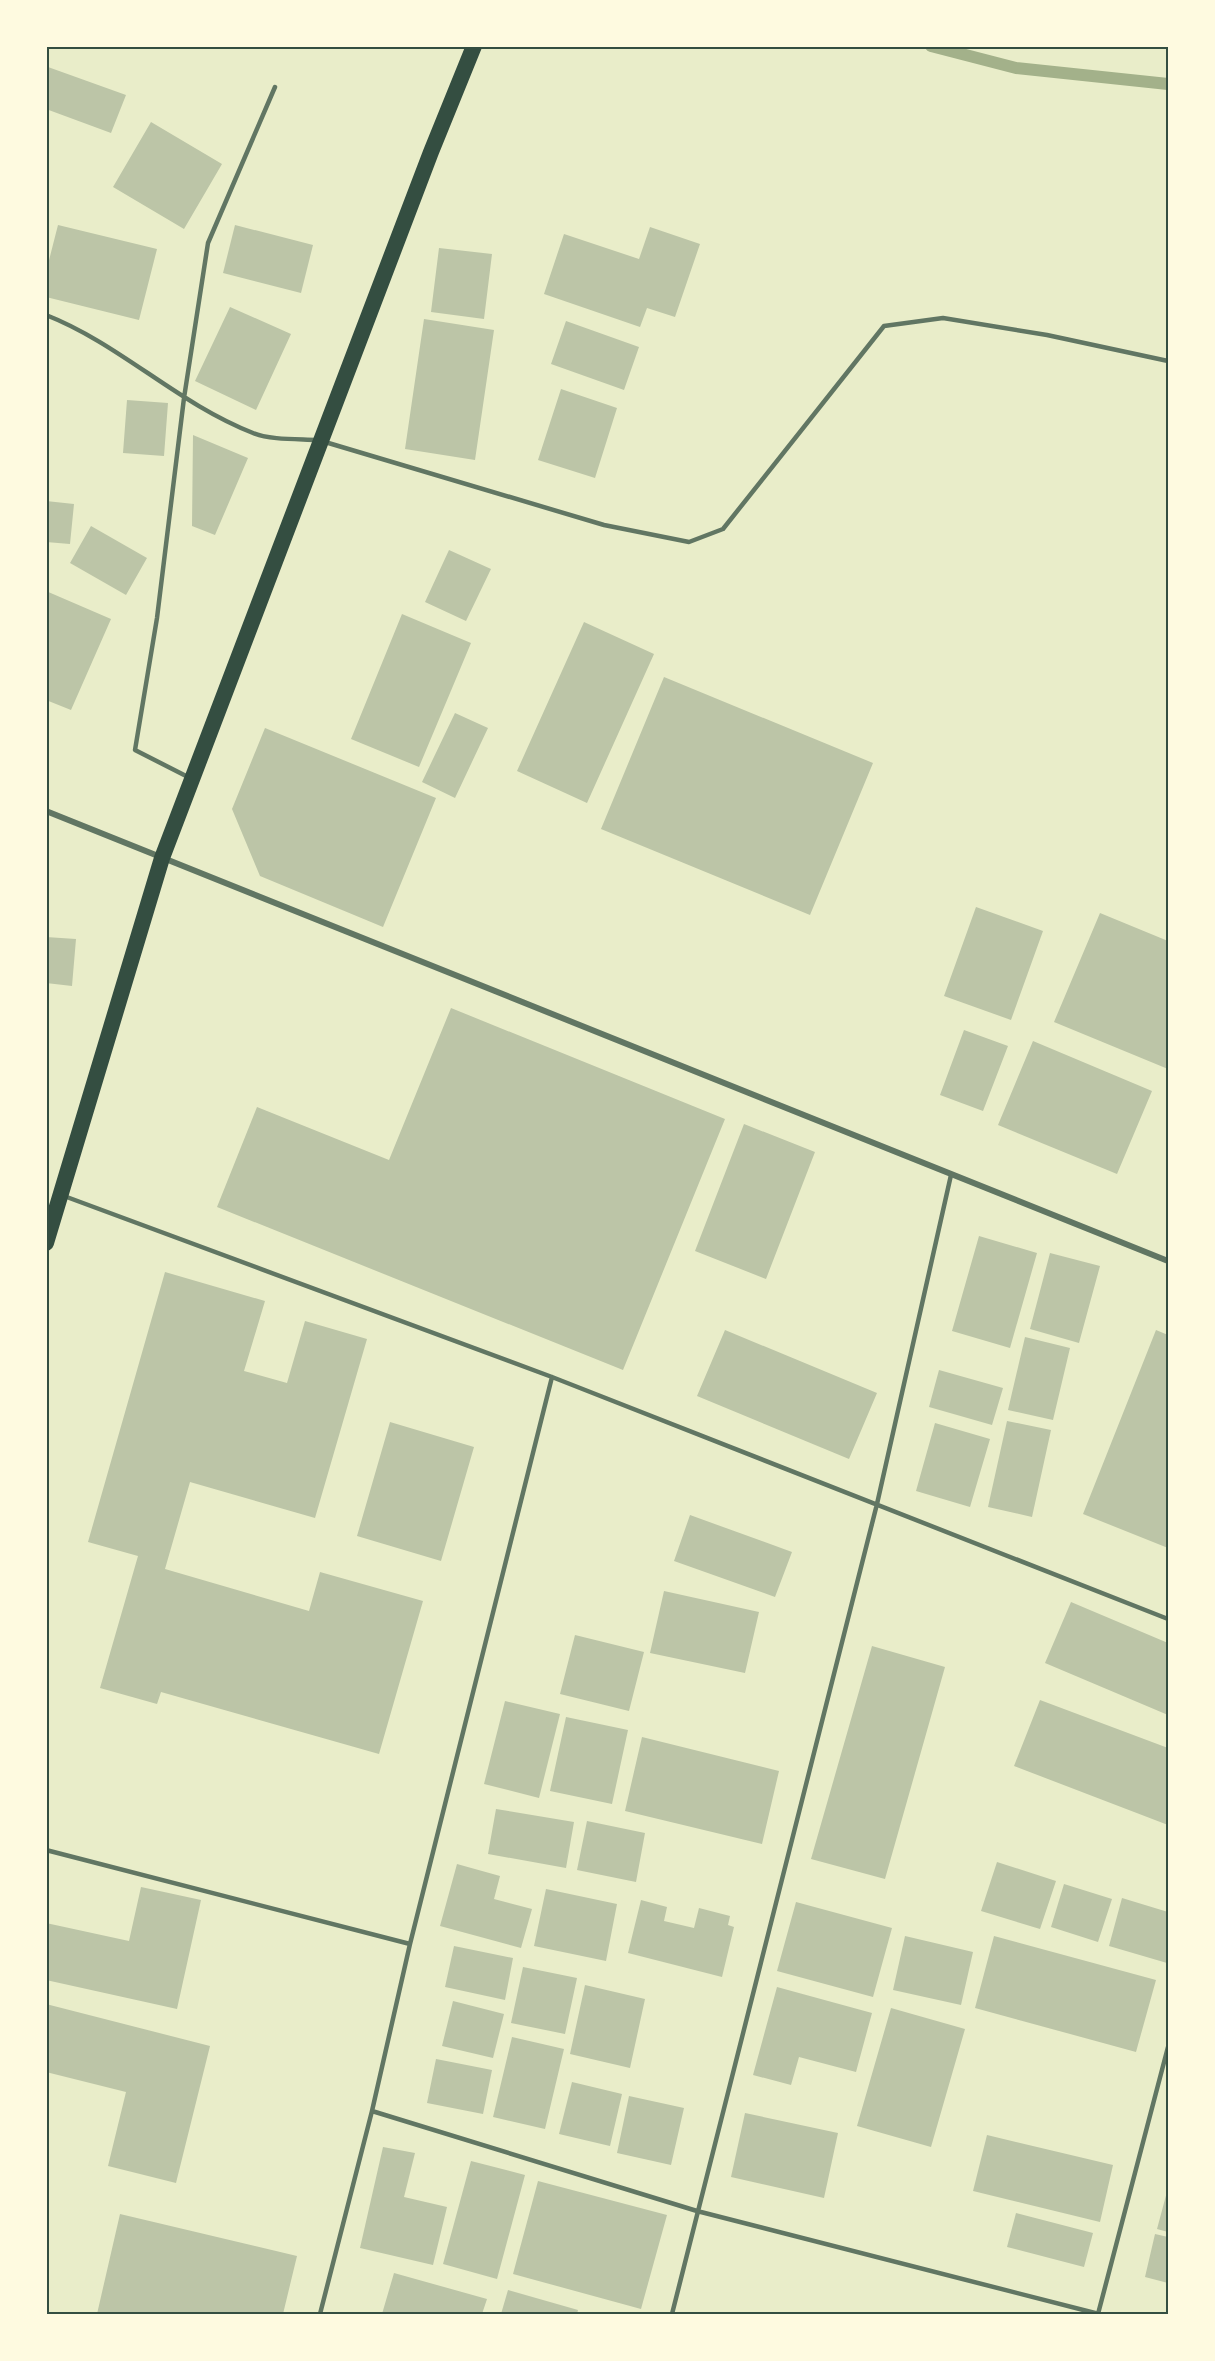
<svg xmlns="http://www.w3.org/2000/svg" width="1215" height="2361" font-family="'Noto Sans',sans-serif">
  <rect width="100%" height="100%" fill="#e9edc9"/>
  <g fill="none" stroke-linecap="round" stroke-linejoin="round">
    <path stroke="#a3b18a" stroke-width="12" d="M931 46 1016 68 1168 84"/>
  </g>
  <path fill="#bcc5a7" d="M48 67 126 95 111 133 46 109Z
    M151 122 222 164 184 229 113 187Z
    M58 225 157 249 139 320 46 297V272Z
    M235 225 313 245 301 293 223 273Z
    M650 227 700 244 675 317 647 308 640 327 544 294 564 234 639 259Z
    M439 248 492 254 484 319 431 312Z
    M230 307 291 334 256 410 195 381Z
    M424 319 494 330 475 460 405 449Z
    M566 321 639 347 624 390 551 364Z
    M561 389 617 408 595 478 538 460Z
    M127 400 168 403 164 456 123 453Z
    M193 435 248 458 215 535 192 526Z
    M46 501 74 504 70 544 46 542Z
    M91 526 147 558 126 595 70 563Z
    M449 550 491 569 466 621 425 602Z
    M46 591 111 619 71 710 46 700Z
    M402 614 471 643 419 767 351 739Z
    M584 622 654 654 587 803 517 771Z
    M664 677 873 763 810 915 601 829Z
    M455 713 488 728 455 798 422 782Z
    M265 728 436 798 383 927 260 876 232 809Z
    M976 907 1043 931 1011 1020 944 996Z
    M1100 913 1168 941V1069L1054 1022Z
    M46 937 76 939 72 986 46 983Z
    M451 1008 725 1119 623 1370 217 1207 257 1107 389 1160Z
    M964 1030 1008 1046 983 1111 940 1095Z
    M1033 1041 1152 1091 1117 1174 998 1125Z
    M744 1124 815 1152 766 1279 695 1251Z
    M979 1236 1037 1253 1010 1348 952 1331Z
    M1050 1253 1100 1266 1079 1343 1030 1329Z
    M165 1272 265 1301 244 1371 287 1383 305 1321 367 1339 315 1518 190 1482 165 1569 309 1611 320 1572 423 1601 379 1754 161 1692 157 1704 100 1688 138 1556 88 1542Z
    M725 1330 877 1393 849 1459 697 1396Z
    M1156 1330 1168 1335V1548L1083 1514Z
    M1025 1337 1070 1348 1053 1420 1008 1410Z
    M939 1370 1003 1388 992 1425 929 1407Z
    M1007 1421 1051 1430 1032 1517 988 1507Z
    M390 1422 474 1447 441 1561 357 1536Z
    M935 1423 990 1439 970 1507 916 1491Z
    M690 1515 792 1552 775 1597 674 1561Z
    M664 1591 759 1612 745 1673 650 1653Z
    M1071 1602 1168 1643V1715L1045 1663Z
    M575 1635 644 1652 629 1711 560 1694Z
    M872 1646 945 1667 885 1879 811 1859Z
    M1040 1700 1168 1748V1825L1014 1766Z
    M505 1701 560 1714 539 1798 484 1784Z
    M566 1717 628 1730 612 1804 550 1791Z
    M642 1737 779 1771 762 1844 625 1811Z
    M496 1809 574 1822 566 1868 488 1854Z
    M587 1821 645 1833 636 1882 577 1870Z
    M997 1862 1056 1881 1040 1929 981 1911Z
    M457 1864 500 1876 494 1899 532 1909 521 1948 440 1926Z
    M1064 1884 1112 1899 1098 1942 1051 1927Z
    M141 1887 201 1900 177 2009 46 1980V1923L129 1941Z
    M546 1889 617 1904 606 1961 534 1946Z
    M1122 1898 1168 1912 1167 1963 1109 1946Z
    M641 1900 667 1907 664 1921 694 1928 699 1908 730 1916 728 1925 734 1927 722 1977 628 1953Z
    M796 1902 892 1928 873 1997 777 1971Z
    M905 1936 973 1952 961 2005 893 1990Z
    M994 1936 1156 1980 1136 2052 975 2008Z
    M454 1946 513 1958 505 2000 445 1987Z
    M523 1967 577 1978 565 2034 511 2023Z
    M585 1985 645 1999 630 2068 570 2054Z
    M777 1987 872 2013 856 2072 799 2057 791 2085 753 2075Z
    M453 2001 504 2014 493 2058 442 2046Z
    M46 2004 210 2046 176 2183 108 2166 126 2092 46 2072Z
    M891 2008 965 2029 931 2147 857 2126Z
    M512 2037 564 2049 545 2129 493 2117Z
    M436 2059 492 2070 483 2114 427 2103Z
    M572 2082 622 2094 610 2146 559 2134Z
    M629 2096 684 2108 671 2165 617 2153Z
    M745 2113 838 2133 824 2198 731 2177Z
    M987 2135 1113 2165 1100 2222 973 2191Z
    M383 2147 415 2153 404 2197 447 2207 433 2265 360 2248Z
    M471 2161 525 2175 497 2279 443 2264Z
    M538 2181 667 2215 641 2309 513 2274Z
    M1168 2188V2232L1157 2229Z
    M1016 2213 1093 2233 1084 2267 1007 2247Z
    M120 2214 297 2256 283 2314H97Z
    M1155 2234 1168 2237V2283L1145 2277Z
    M394 2273 487 2299 482 2314H382Z
    M508 2290 578 2310 577 2314H501Z"/>
  <g fill="none" stroke-linecap="round" stroke-linejoin="round">
    <path stroke="#617663" stroke-width="4.5" d="M46 315C120 344 178 404 253 433 269 440 299 439 316 440
      M325 442 604 525 689 542 723 529 884 326 943 318 1047 335 1168 361
      M190 778 135 750 157 618 184 398 208 243 275 87
      M64 1196 552 1377 1168 1619
      M46 1850 410 1944
      M372 2111 697 2211 1099 2314
      M320 2314 372 2111 410 1944 552 1377
      M672 2314 877 1504 951 1175
      M1098 2314 1168 2047"/>
    <path stroke="#617663" stroke-width="6" d="M46 811 1168 1261"/>
    <path stroke="#344e41" stroke-width="16" d="M46 1243 162 858 431 152 474 46"/>
  </g>
  <rect width="1215" height="2361" fill="none" stroke="#fefae0" stroke-width="96"/>
  <rect x="48" y="48" width="1119" height="2265" fill="none" stroke="#344e41" stroke-width="2"/>
</svg>
